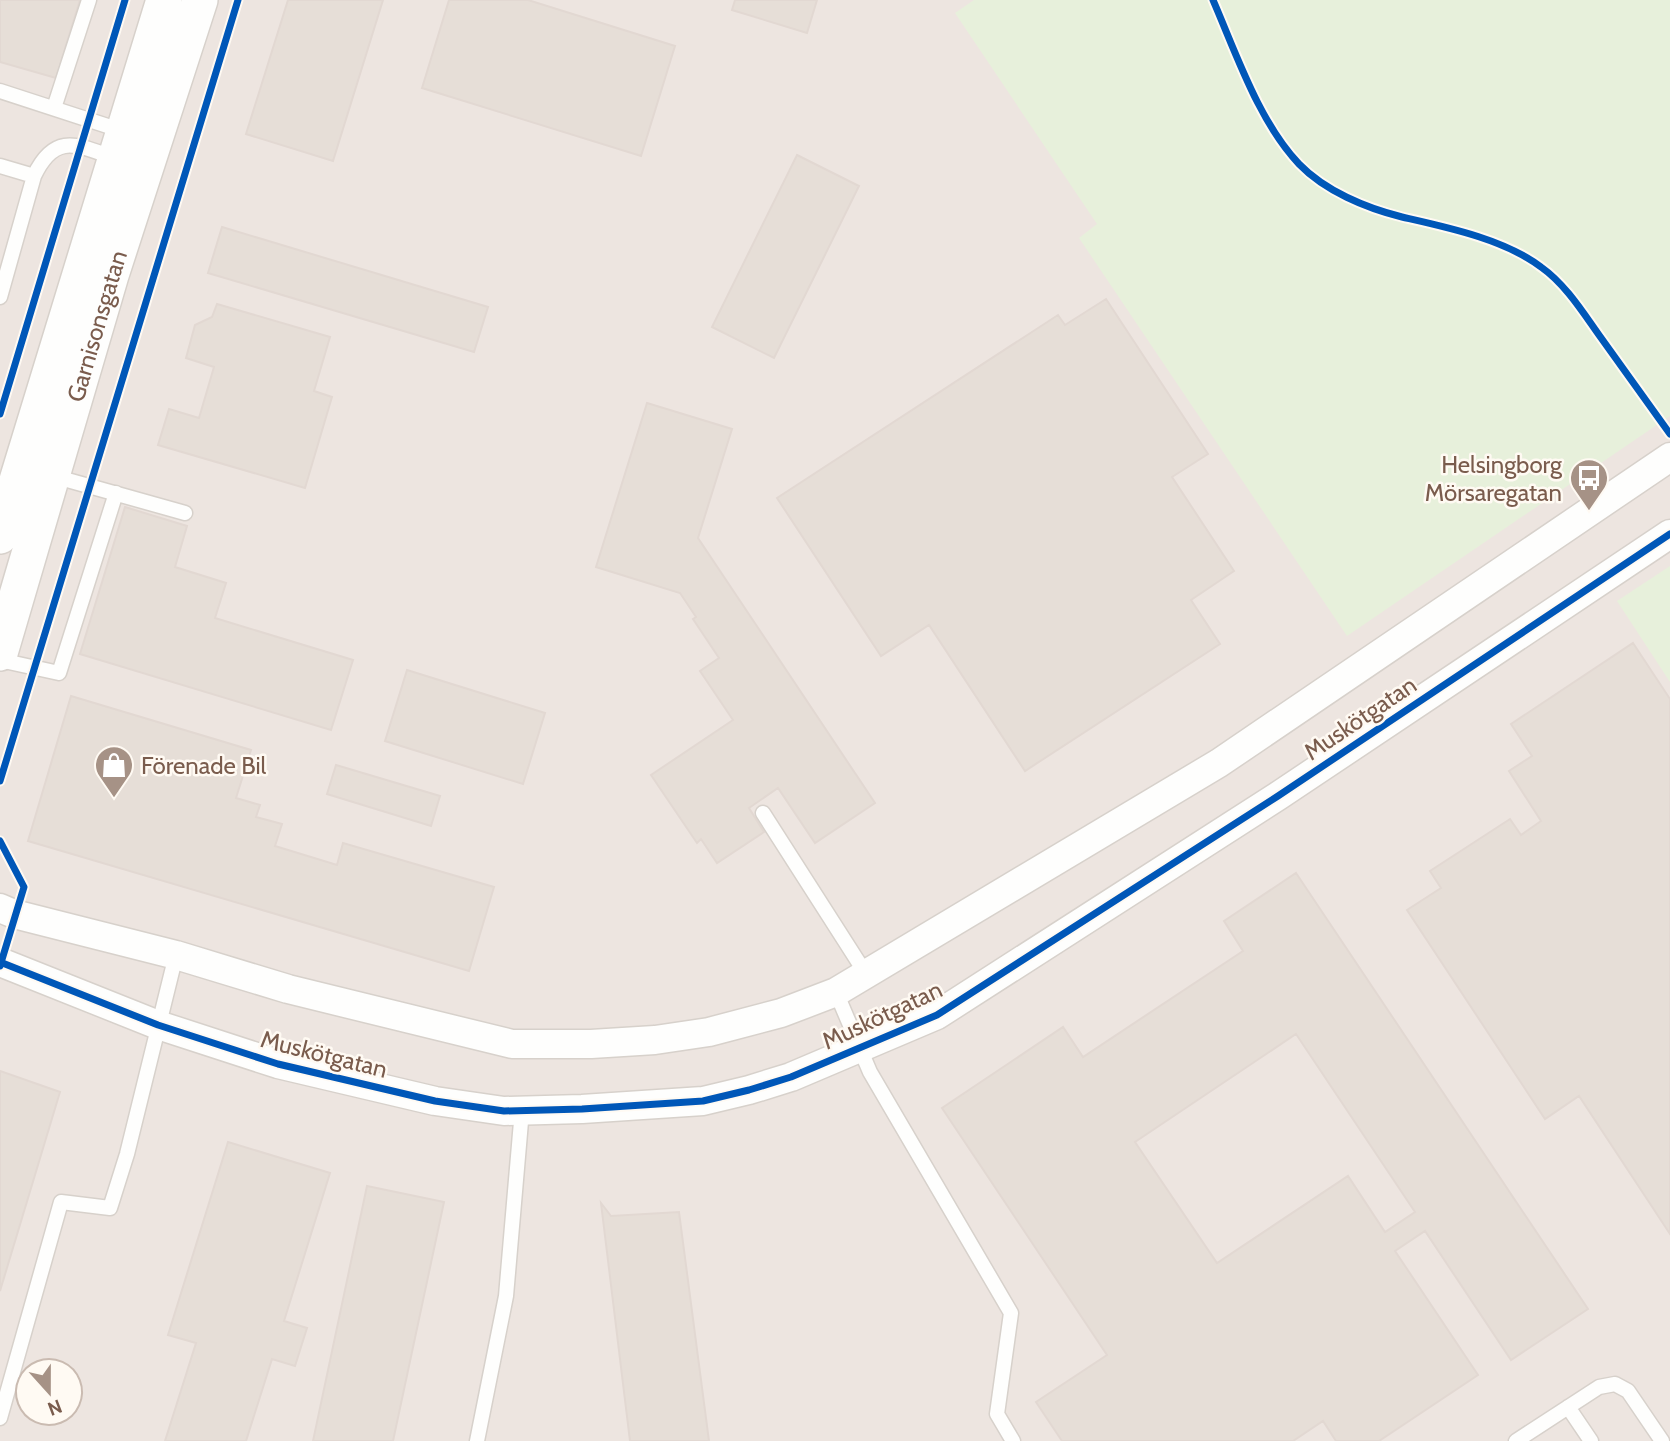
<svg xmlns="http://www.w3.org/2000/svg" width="1670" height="1441" font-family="Cabin,sans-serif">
  <rect width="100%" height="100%" fill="#f9f5f0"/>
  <path fill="#ede5e0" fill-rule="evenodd" d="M0 0H1670V1441H0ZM28 1371H70V1413H28Z"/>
  <path fill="#e7f0db" d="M974 0H1670V416L1347 636 1079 238 1097 224 955 13Z
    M1670 566V682L1617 601Z"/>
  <path fill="#e6ded7" stroke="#e2d8d2" stroke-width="2" fill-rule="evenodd" d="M0 0H80L56 78 0 62Z
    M288 0H383L333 161 246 134Z
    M449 0H528L675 46 641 156 422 88Z
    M735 0H817L807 33 732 10Z
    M797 155 859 186 774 358 712 327Z
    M222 227 488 307 474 352 208 273Z
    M1106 299 1208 454 1172 477 1234 571 1191 600 1220 644 1025 771 929 625 881 656 777 498 1058 315 1065 325Z
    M217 304 330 337 314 391 332 397 305 488 158 445 169 409 199 418 214 367 186 358 195 325 212 317Z
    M647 403 732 429 698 538 875 803 815 843 778 788 749 808 764 832 717 863 701 839 697 843 651 775 733 720 700 671 719 658 693 619 696 617 680 593 596 567Z
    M125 507 187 526 175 567 226 583 215 618 353 660 331 730 80 654Z
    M1633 643 1670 699V1234L1579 1096 1545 1119 1407 910 1441 888 1430 871 1510 819 1521 835 1541 821 1509 771 1532 756 1511 724Z
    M407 670 545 713 523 784 385 741Z
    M71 696 251 750 236 798 260 805 256 817 282 824 275 846 337 865 343 843 494 887 469 971 28 841Z
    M336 765 440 796 431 826 327 794Z
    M1296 873 1588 1309 1511 1360 1425 1231 1395 1251 1478 1375 1379 1441H1336L1323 1421 1293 1441H1062L1036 1402 1107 1355 942 1108 1063 1027 1083 1057 1243 951 1224 921ZM1296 1034 1415 1212 1385 1232 1348 1176 1217 1263 1135 1142Z
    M0 1071 60 1092 0 1291Z
    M228 1142 330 1173 284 1321 307 1328 295 1366 272 1359 246 1441H165L196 1343 168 1335Z
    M367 1186 444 1202 393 1441H313Z
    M601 1203 611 1216 679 1212 709 1441H630Z"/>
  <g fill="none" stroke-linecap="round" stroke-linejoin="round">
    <defs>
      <path id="service" d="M0 91 123 131
        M54 108 89 0
        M0 166 34 176
        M0 297 34 176C55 132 77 145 115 158
        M53 476 185 513
        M0 660 59 673 116 493
        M763 813 866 974
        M836 992 870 1072 1011 1313 997 1414 1013 1441
        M1568 1407 1591 1441
        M0 1418 61 1202 110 1208 127 1154 176 955
        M477 1441 506 1296 522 1110
        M1516 1441 1599 1387 1615 1384 1628 1391 1662 1441"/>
      <path id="minor" d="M0 908 14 914 176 955 288 989 512 1044H591L655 1040 709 1032 781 1013 836 992 1219 763 1670 457
        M0 962 158 1025 278 1064 435 1101 504 1111 582 1109 703 1101 749 1090 791 1077 937 1015 1278 796 1670 534"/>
      <g id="tertiary">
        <path d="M0 536 164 0"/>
        <path id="s1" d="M0 653 111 275 200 0"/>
      </g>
    </defs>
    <use href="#service" stroke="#d7d1cb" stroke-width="17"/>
    <use href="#minor" stroke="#d7d1cb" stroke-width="31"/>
    <use href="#tertiary" stroke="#d7d1cb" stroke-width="38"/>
    <use href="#service" stroke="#fefefd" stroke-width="14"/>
    <use href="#minor" stroke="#fefefd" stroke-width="28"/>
    <use href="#tertiary" stroke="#fefefd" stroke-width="35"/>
    <defs>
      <path id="cycleway" d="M1213 0C1236 53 1259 122 1299 164 1325 191 1366 208 1402 217 1446 227 1504 239 1541 267 1565 284 1582 311 1599 335 1623 368 1646 401 1670 434
        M0 414 125 0
        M0 781 238 0
        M0 841 24 887 0 966
        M0 962 158 1025 278 1064 435 1101 504 1111 582 1109 703 1101 749 1090 791 1077 937 1015 1278 796 1670 534"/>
    </defs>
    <use href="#cycleway" stroke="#fffaf3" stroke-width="11"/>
    <use href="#cycleway" stroke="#0057b8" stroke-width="7"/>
  </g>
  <defs>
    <symbol id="bus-pin" viewBox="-11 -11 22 30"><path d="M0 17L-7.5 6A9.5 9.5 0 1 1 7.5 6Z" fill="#a69286" stroke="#fffaf3"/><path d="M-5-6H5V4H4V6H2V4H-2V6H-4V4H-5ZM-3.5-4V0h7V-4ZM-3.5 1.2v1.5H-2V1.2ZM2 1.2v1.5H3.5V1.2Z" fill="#fff"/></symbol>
    <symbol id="shop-pin" viewBox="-11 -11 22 30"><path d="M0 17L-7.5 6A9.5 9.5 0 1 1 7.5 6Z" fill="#a69286" stroke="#fffaf3"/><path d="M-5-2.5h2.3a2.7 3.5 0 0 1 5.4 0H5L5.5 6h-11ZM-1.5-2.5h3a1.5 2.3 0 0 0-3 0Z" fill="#fff"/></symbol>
  </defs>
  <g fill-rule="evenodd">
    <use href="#bus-pin" x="1567" y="456" width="44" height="60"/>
    <use href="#shop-pin" x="92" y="743" width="44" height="60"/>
  </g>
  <g text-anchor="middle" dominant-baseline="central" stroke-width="5" stroke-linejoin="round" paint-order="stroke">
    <g font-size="24" fill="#7a5c4d" stroke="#fffaf3">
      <text stroke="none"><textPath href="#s1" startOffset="341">Garnisonsgatan</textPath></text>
      <text transform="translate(1360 718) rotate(-34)">Muskötgatan</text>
      <text transform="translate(882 1015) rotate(-25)">Muskötgatan</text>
      <text transform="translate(324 1054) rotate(14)">Muskötgatan</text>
    </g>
    <g font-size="24" fill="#7a5c4d" stroke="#fffaf3" text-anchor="end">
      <text x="1562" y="464">Helsingborg<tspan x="1562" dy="28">Mörsaregatan</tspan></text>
      <text x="141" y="765" text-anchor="start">Förenade Bil</text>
    </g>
  </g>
  <g transform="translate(49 1392) rotate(159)"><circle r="33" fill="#fffaf3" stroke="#cabbb1" stroke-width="2"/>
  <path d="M0-5L12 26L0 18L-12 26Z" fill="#a69286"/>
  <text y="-10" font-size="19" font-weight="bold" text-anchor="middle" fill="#7a5c4d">N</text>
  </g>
</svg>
